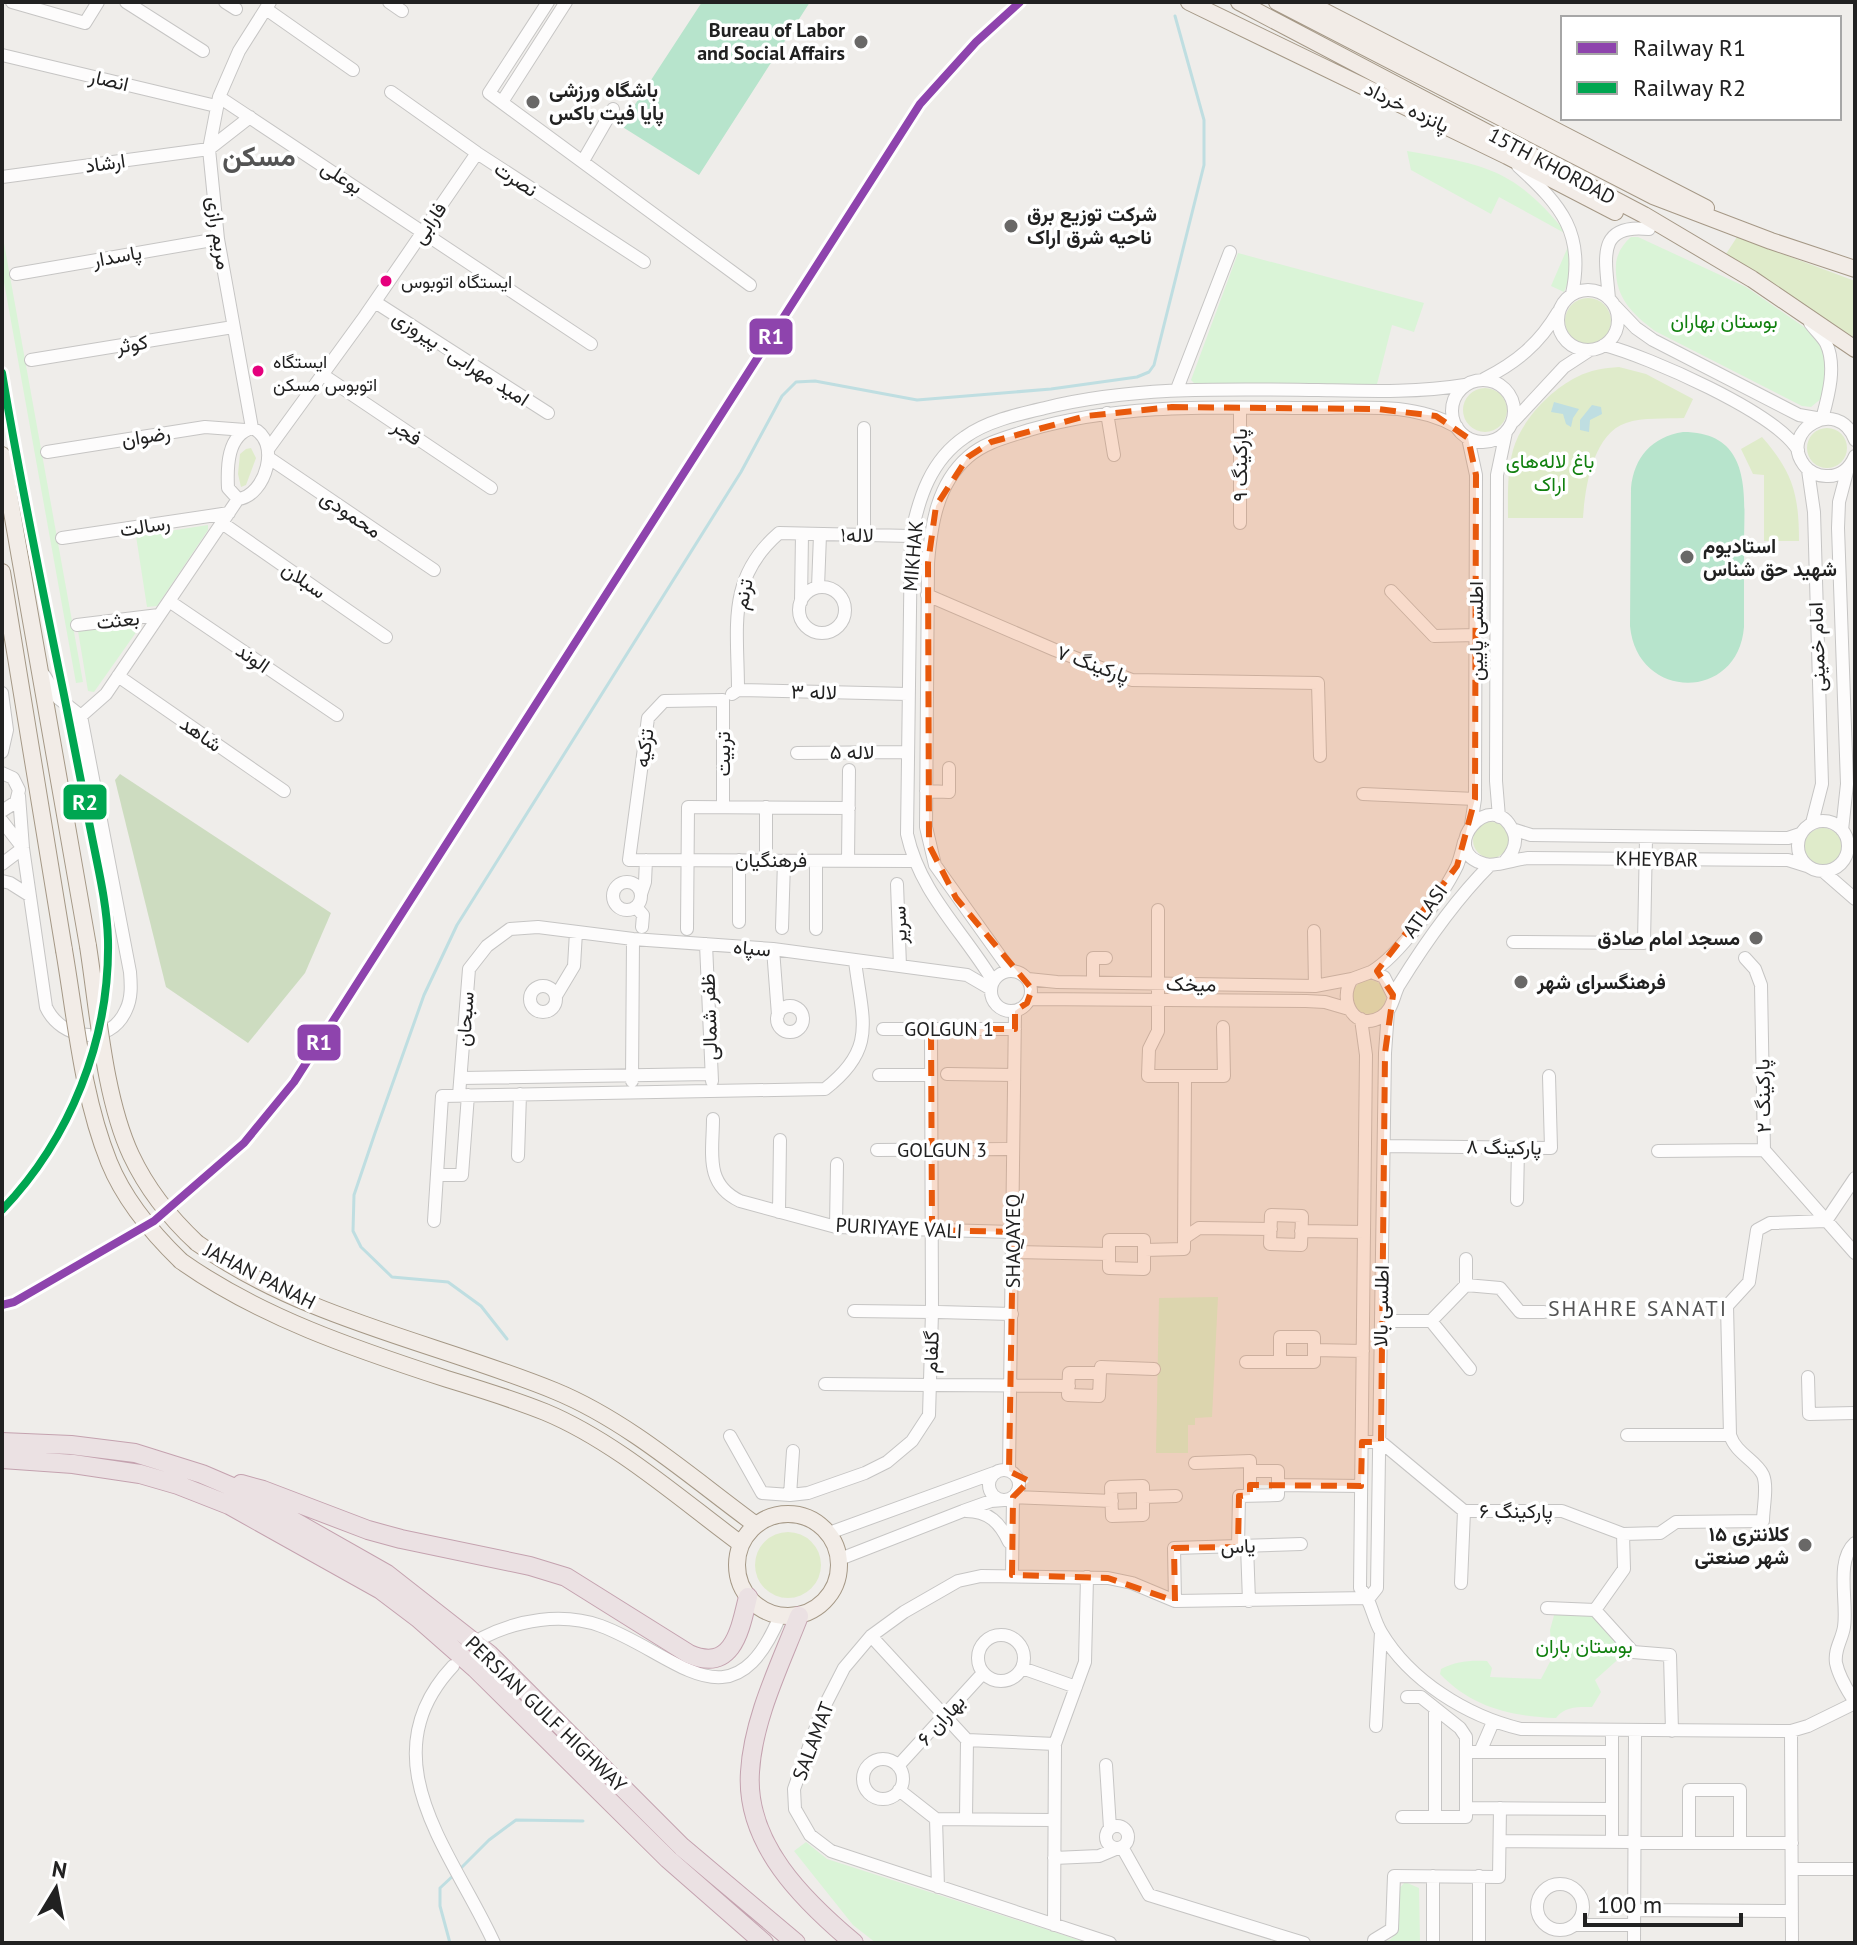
<svg xmlns="http://www.w3.org/2000/svg" width="1857" height="1945" font-family="'PT Sans',Vazirmatn,sans-serif">
  <rect width="100%" height="100%" fill="#efedea"/>
  <path fill="#dfebca" d="M1737 237 1855 281V338L1726 254Z
    M1565 321a23 23 0 1 1 46 0a23 23 0 1 1-46 0Z
    M1619 367 1646 374 1693 399 1684 418C1666 419 1643 417 1626 423 1593 434 1585 487 1583 518H1508C1508 495 1507 472 1513 450 1521 421 1550 390 1577 377 1590 370 1604 368 1619 367Z
    M1463 410a22 22 0 1 1 44 0a22 22 0 1 1-44 0Z
    M1807 448a20 20 0 1 1 40 0a20 20 0 1 1-40 0Z
    M1762 437C1793 472 1799 495 1799 541H1764V475L1753 474 1741 449Z
    M251 448 256 458 246 485 241 487 238 474 240 454 246 449Z
    M1473 840a18 18 0 1 1 36 0a18 18 0 1 1-36 0Z
    M1804 847a19 19 0 1 1 38 0a19 19 0 1 1-38 0Z
    M1352 997a17 17 0 1 1 34 0a17 17 0 1 1-34 0Z
    M755 1565a33 33 0 1 1 66 0a33 33 0 1 1-66 0Z"/>
  <path fill="#cddcc0" d="M120 774 331 913 305 973 248 1043 166 987 115 780Z"/>
  <path fill="#daf4d7" d="M1407 151C1487 165 1515 169 1568 235L1499 197 1491 214 1411 170Z
    M2 232 83 682 76 683 2 271Z
    M1631 237H1638L1746 287 1817 336 1826 349 1828 393 1811 407 1802 406 1655 331C1631 313 1614 296 1616 264 1617 253 1623 244 1631 237Z
    M1570 242 1576 263 1564 292 1551 286Z
    M1238 253 1424 303 1414 332 1392 325 1377 384H1195L1191 380Z
    M208 525V530L157 606 147 607 136 536Z
    M134 625 137 631 94 692 88 691 78 631Z
    M1218 1297 1212 1417 1195 1418V1425H1188V1453H1156L1159 1298Z
    M1556 1608C1584 1610 1621 1621 1624 1654L1595 1680 1601 1692 1592 1707C1578 1707 1565 1706 1556 1718 1511 1716 1473 1708 1440 1674L1441 1669C1457 1661 1470 1660 1487 1661L1492 1668 1490 1677 1541 1679 1552 1658 1550 1630Z
    M806 1842 827 1859 1088 1943H876L853 1925 794 1851Z
    M1405 1882 1419 1888 1420 1943H1379L1390 1940 1397 1932 1398 1890Z"/>
  <path fill="#b7e4cc" d="M702 2H810L699 175 621 126Z
    M1683 432C1750 432 1745 490 1744 539 1744 568 1744 598 1744 627 1738 702 1637 701 1630 626L1631 488C1634 457 1652 437 1683 432Z"/>
  <path fill="#bfdee1" d="M1554 402 1579 409 1573 418 1571 427 1566 424 1563 414 1551 412Z
    M1592 405 1601 407 1602 414 1590 420 1589 432 1580 430V420Z"/>
  <g fill="none" stroke-linecap="round" stroke-linejoin="round">
    <path stroke="#bfdee1" stroke-width="3" d="M507 1339 481 1306 448 1282 392 1277 361 1247 353 1231 354 1195 375 1133 424 995 457 925 741 472 782 396 796 382 815 381 917 400 1051 389 1137 377 1149 372 1154 365 1204 165V120L1175 16
      M460 1869 489 1840 516 1820 583 1821
      M450 1943 440 1906V1888L455 1874"/>
    <defs>
      <path id="minor" d="M12 2 85 23 98 2
        M126 2 203 51
        M225 2 236 9
        M389 2 402 11
        M548 2 489 93 750 285
        M266 9 353 70
        M2 55 216 106
        M391 92 477 153 644 262
        M219 97 591 344
        M502 102 566 2
        M583 161 613 109
        M1518 166C1562 206 1585 234 1572 294
        M2 177 209 149 250 117
        M16 274 218 239
        M1558 320a30 30 0 1 1 60 0a30 30 0 1 1-60 0Z
        M1609 299C1606 260 1595 223 1649 229
        M375 302 548 413
        M1615 306 1636 328 1653 340 1799 415 1822 419C1828 397 1837 366 1826 343 1822 336 1815 330 1810 323
        M1604 345C1649 357 1775 412 1798 450
        M31 360 233 327
        M323 375 491 488
        M1484 379C1517 362 1539 344 1558 312
        M1452 411a31 31 0 1 1 62 0a31 31 0 1 1-62 0Z
        M1177 389 1230 252
        M1107 413 1114 455
        M1514 421 1564 367 1590 350
        M252 428 218 239 209 149 219 97 239 51 270 2
        M252 428C282 440 266 496 238 499L228 488C227 467 227 435 252 428Z
        M864 428V535
        M1468 438 1476 475 1475 799 1471 825
        M1855 440C1838 395 1778 431 1804 465 1809 472 1818 476 1826 476 1840 477 1850 468 1855 456
        M269 448 365 316 477 153
        M47 452 205 427 245 430
        M269 458 434 570
        M1808 470 1814 512 1822 784 1812 823
        M222 523 386 637
        M1240 523V408
        M62 538 229 513
        M818 587 820 535
        M799 610a23 23 0 1 1 46 0a23 23 0 1 1-46 0Z
        M1391 591 1434 636 1476 635
        M927 595 1055 650 1132 680 1318 683 1320 756
        M169 601 337 715
        M801 602 802 534
        M77 625 159 615
        M118 676 284 791
        M738 690C738 627 726 579 779 533L911 536
        M2 693 7 730 2 752
        M732 694 738 690 908 694
        M723 700 664 701 648 718 629 860 913 861
        M81 716 106 694 238 499
        M797 753 908 752
        M2 773 13 778 19 790 16 802 2 811
        M926 791 949 792V768
        M1363 794 1475 799
        M19 796 23 848 46 1007C61 1040 110 1047 126 1010 132 998 131 984 130 972L81 716 58 698 44 675
        M723 807V700
        M1499 817 1496 781 1497 475 1506 432
        M1798 846a25 25 0 1 1 50 0a25 25 0 1 1-50 0Z
        M2 821 23 848
        M1512 829 1531 835 1788 838 1800 834
        M1842 830 1847 784 1838 528 1839 502 1848 468
        M766 860V807
        M1506 860C1513 852 1518 842 1513 831 1492 784 1435 852 1485 864 1494 867 1516 859 1528 858L1788 860 1807 866
        M848 861 849 770
        M2 864 23 848
        M1824 872 1855 899
        M2 881 10 883 29 895
        M613 896a14 14 0 1 1 28 0a14 14 0 1 1-28 0Z
        M897 884 900 966
        M641 894 645 882 646 860
        M636 907 643 915 642 927
        M1158 910V1031L1149 1049 1148 1076H1224L1223 1027
        M739 922V860
        M782 928 784 861
        M687 929 688 807 849 808
        M816 929V861
        M1314 931 1315 986
        M1513 942 1644 943 1646 838
        M706 944 712 1081
        M773 949 778 1015
        M1745 958 1755 969 1761 985 1764 1150 1855 1253
        M1010 970 935 865 926 827 928 563C931 525 937 484 968 457 985 442 1008 437 1029 430 1118 404 1209 407 1301 408 1353 409 1410 400 1457 427
        M991 991a20 20 0 1 1 40 0a20 20 0 1 1-40 0Z
        M1371 972C1398 957 1443 895 1457 866 1460 859 1462 850 1464 842
        M1028 979 1057 982 1315 986 1352 979
        M993 981C963 931 920 893 907 834L911 536C919 497 931 460 965 437 987 421 1019 414 1045 408 1135 386 1226 389 1318 390 1367 391 1416 393 1465 385
        M1093 983V958H1106
        M530 999a13 13 0 1 1 26 0a13 13 0 1 1-26 0Z
        M1393 995 1384 977 1371 972 1352 979C1337 1001 1356 1032 1381 1017 1393 1010 1393 996 1399 985 1425 943 1454 901 1490 865
        M556 996 574 966 576 932
        M1030 999 1306 1001 1325 1002 1349 1009
        M777 1019a13 13 0 1 1 26 0a13 13 0 1 1-26 0Z
        M1361 1019 1366 1055 1360 1588C1372 1601 1372 1617 1381 1632 1410 1681 1467 1716 1521 1729L1791 1731 1808 1726 1855 1703
        M883 1029H1015
        M947 1074 1014 1075
        M879 1075H931
        M461 1078 711 1074
        M632 1081 633 939
        M459 1095 469 969 487 946 510 929 538 927 633 939 773 949 967 975 991 989
        M713 1119C713 1152 704 1184 740 1201L836 1227 1013 1232
        M1384 1146 1551 1148 1549 1076
        M877 1150 1007 1149
        M1658 1151 1764 1150
        M518 1156 520 1094
        M437 1175H462L468 1095
        M1517 1200 1518 1148
        M779 1212 780 1140
        M1271 1215 1302 1216 1301 1245 1270 1244Z
        M434 1221 442 1096 825 1089C878 1048 862 1020 855 961
        M836 1227 837 1164
        M1301 1231 1364 1232
        M1184 1238 1199 1228 1271 1229
        M1109 1240H1144V1269L1109 1268Z
        M1144 1250 1184 1249 1185 1076
        M1013 1252 1109 1254
        M1466 1285V1259
        M854 1311 932 1312
        M938 1312 1012 1314
        M1381 1321H1431L1466 1285 1500 1288 1520 1312H1544
        M1431 1321 1470 1369
        M1280 1337H1314V1362H1280Z
        M1314 1350 1363 1351
        M1246 1362H1280
        M1069 1373H1100L1099 1396 1068 1395Z
        M1100 1373 1101 1367 1154 1369
        M1808 1377 1809 1414 1855 1413
        M825 1384 930 1385
        M936 1385 1069 1386
        M1627 1435H1730
        M730 1436 762 1493 790 1495 808 1493 865 1473 887 1462 912 1441 929 1415 932 1312 931 1029
        M1362 1442H1381L1464 1511H1562L1623 1534 1660 1533 1676 1522 1763 1521C1763 1508 1768 1487 1763 1475 1756 1460 1736 1454 1730 1435L1727 1306 1749 1282 1757 1230 1770 1223 1826 1221 1855 1178
        M1195 1463 1250 1461V1471
        M989 1485a15 15 0 1 1 30 0a15 15 0 1 1-30 0Z
        M1009 1471 1015 1011
        M1278 1485 1361 1486
        M1143 1486V1515L1112 1516 1111 1487Z
        M790 1495 793 1451
        M1143 1497 1176 1496
        M966 1511C989 1511 1000 1523 1009 1542
        M829 1533 994 1473
        M1855 1543C1835 1561 1848 1602 1844 1627 1842 1640 1834 1649 1836 1663 1839 1677 1847 1690 1855 1702
        M1247 1546 1249 1601
        M1238 1547 1239 1496 1278 1495V1471H1250V1495
        M840 1559 963 1511 991 1501 1004 1500
        M1012 1575 1013 1497 1112 1501
        M1461 1583 1464 1511
        M1369 1598 1377 1588 1385 1053 1388 1011
        M1175 1601 1174 1548 1301 1544
        M1547 1608 1595 1610 1633 1652 1670 1655 1672 1731
        M1595 1610 1624 1569 1623 1534
        M978 1658a23 23 0 1 1 46 0a23 23 0 1 1-46 0Z
        M871 1636 967 1740 966 1818
        M482 1638C517 1620 562 1612 601 1626 677 1654 732 1731 780 1616
        M453 1666C366 1759 453 1853 494 1943
        M1022 1668 1076 1687
        M1376 1726 1381 1632
        M1791 1731 1792 1943
        M967 1740 1055 1744
        M1466 1752H1612
        M1480 1752 1493 1722
        M863 1779a20 20 0 1 1 40 0a20 20 0 1 1-40 0Z
        M1106 1765 1110 1828
        M898 1766 983 1673
        M899 1790 936 1819 1054 1820
        M1466 1808 1612 1809
        M1402 1817H1466V1737L1460 1728 1421 1697H1407
        M1435 1817V1709
        M936 1819 938 1887
        M1106 1837a11 11 0 1 1 22 0a11 11 0 1 1-22 0Z
        M1500 1841 1792 1843
        M1612 1842V1730
        M1689 1842V1790H1740V1842
        M1122 1847 1149 1895 1304 1943
        M1054 1858 1099 1856 1118 1848
        M1792 1869H1855
        M1537 1907a23 23 0 1 1 46 0a23 23 0 1 1-46 0Z
        M1634 1910 1792 1911
        M1054 1925 1055 1744 1085 1662 1087 1577
        M1575 1925H1634
        M1110 1943 831 1851 810 1835 795 1809 794 1789 821 1713 844 1668 871 1636 904 1612 958 1581 981 1576 1108 1578 1132 1583 1175 1601 1369 1598
        M1374 1943V1940L1392 1929 1394 1876 1499 1877 1500 1808
        M1433 1943V1876
        M1479 1943V1876
        M1634 1943 1635 1731"/>
      <path id="major" d="M1189 2 1507 156 1615 212
        M1239 2 1644 215 1752 279 1855 349
        M1277 2 1653 196 1771 241 1855 269
        M1306 2 1706 208
        M2 455 88 946
        M2 572 64 950
        M197 1243C304 1319 435 1342 555 1391 628 1421 692 1478 756 1525
        M181 1261C260 1317 355 1349 447 1379 480 1389 513 1399 545 1412 615 1441 680 1499 741 1544
        M737 1565a51 51 0 1 1 102 0a51 51 0 1 1-102 0Z"/>
      <path id="highway" d="M2 1442 71 1445 135 1453 202 1474 237 1489 387 1574 489 1654 682 1847 796 1943
        M2 1459 73 1464 140 1474 178 1485 229 1505 381 1590 418 1618 476 1669 668 1859 764 1943
        M241 1484 263 1490 368 1530 401 1539 530 1566 566 1577 689 1654C733 1673 740 1630 748 1597
        M799 1616C780 1665 753 1719 750 1772 745 1844 804 1901 854 1943"/>
    </defs>
    <use href="#minor" stroke="#c6c5c4" stroke-width="14"/>
    <use href="#major" stroke="#a59886" stroke-width="18"/>
    <use href="#highway" stroke="#c4a2af" stroke-width="20"/>
    <use href="#minor" stroke="#fdfcfc" stroke-width="12"/>
    <use href="#major" stroke="#f2ece7" stroke-width="16"/>
    <use href="#highway" stroke="#ebe1e3" stroke-width="18"/>
    <path stroke="#cbcbcb" stroke-width="3" stroke-dasharray="16 16" stroke-linecap="butt" d="M2 373C20 481 42 588 64 695 73 741 82 787 91 832 98 868 107 904 108 940 110 1040 70 1139 2 1210"/>
    <defs>
      <path id="major-bridge" d="M88 946C98 1010 104 1097 131 1155 147 1189 170 1218 197 1243
        M64 950C76 1020 82 1095 109 1162 124 1199 152 1233 181 1261"/>
    </defs>
    <use href="#major-bridge" stroke="#a59886" stroke-width="18" stroke-linecap="butt"/>
    <use href="#major-bridge" stroke="#f2ece7" stroke-width="16"/>
    <defs>
      <path id="rail-1" d="M2 1305 14 1302 154 1221 244 1143 294 1082 920 104 976 42 1020 2"/>
      <path id="rail-2" d="M2 373C20 481 42 588 64 695 73 741 82 787 91 832 98 868 107 904 108 940 110 1040 70 1139 2 1210"/>
    </defs>
    <use href="#rail-1" stroke="#fff" stroke-width="14"/>
    <use href="#rail-2" stroke="#fff" stroke-width="14"/>
    <use href="#rail-1" stroke="#8e44ad" stroke-width="8"/>
    <use href="#rail-2" stroke="#00a651" stroke-width="8"/>
  </g>
  <path fill="#e8590c" fill-opacity="0.2" stroke="#e8590c" stroke-width="6" stroke-dasharray="16 10" stroke-linejoin="round" d="M1172 407 1378 409 1436 416 1468 438 1476 475 1475 799 1457 866 1377 971 1393 995 1385 1053 1381 1442H1362L1361 1486 1250 1485V1495L1239 1496 1238 1547 1174 1548 1175 1601 1108 1578 1012 1575 1013 1497 1029 1481 1009 1471 1013 1232 932 1230 931 1029H1015V1011L1027 1003 1032 989 956 898 929 845 928 563 936 506 968 457 991 442 1086 416Z"/>
  <g fill="#696867" stroke="#fff" stroke-width="3">
    <circle cx="861" cy="42" r="8"/>
    <circle cx="533" cy="102" r="8"/>
    <circle cx="1011" cy="226" r="8"/>
    <circle cx="1687" cy="557" r="8"/>
    <circle cx="1756" cy="938" r="8"/>
    <circle cx="1521" cy="982" r="8"/>
    <circle cx="1805" cy="1545" r="8"/>
  </g>
  <g fill="#e5007d" stroke="#fff" stroke-width="3">
    <circle cx="386" cy="281" r="7"/>
    <circle cx="258" cy="371" r="7"/>
  </g>
  <g text-anchor="middle" dominant-baseline="central" stroke-width="7" stroke-linejoin="round" paint-order="stroke">
    <g font-size="18" fill="#212121" stroke="#fff" text-anchor="start">
      <text x="401" y="281">ایستگاه اتوبوس</text>
      <text x="273" y="361">ایستگاه<tspan x="273" dy="23">اتوبوس مسکن</tspan></text>
    </g>
    <g font-size="20" font-weight="bold" fill="#212121" stroke="#fff" text-anchor="start">
      <text x="845" y="30" text-anchor="end">Bureau of Labor<tspan x="845" dy="23">and Social Affairs</tspan></text>
      <text x="549" y="90">باشگاه ورزشی<tspan x="549" dy="23">پایا فیت باکس</tspan></text>
      <text x="1027" y="214">شرکت توزیع برق<tspan x="1027" dy="23">ناحیه شرق اراک</tspan></text>
      <text x="1703" y="546">استادیوم<tspan x="1703" dy="23">شهید حق شناس</tspan></text>
      <text x="1740" y="938" text-anchor="end">مسجد امام صادق</text>
      <text x="1537" y="982">فرهنگسرای شهر</text>
      <text x="1789" y="1534" text-anchor="end">کلانتری ۱۵<tspan x="1789" dy="23">شهر صنعتی</tspan></text>
    </g>
    <g font-size="20" fill="#212121" stroke="#fff">
      <text transform="translate(109 80) rotate(13)">انصار</text>
      <text transform="translate(1407 107) rotate(26)">پانزده خرداد</text>
      <text transform="translate(105 163) rotate(-8)">ارشاد</text>
      <text transform="translate(1552 166) rotate(28)">15TH KHORDAD</text>
      <text transform="translate(342 177) rotate(33)">بوعلی</text>
      <text transform="translate(516 179) rotate(33)">نصرت</text>
      <text transform="translate(429 223) rotate(-56)">فارابی</text>
      <text transform="translate(219 233) rotate(82)">مریم رازی</text>
      <text transform="translate(117 256) rotate(-10)">پاسدار</text>
      <text transform="translate(132 344) rotate(-9)">کوثر</text>
      <text transform="translate(461 358) rotate(33)">امید مهرابی - پیروزی</text>
      <text transform="translate(407 432) rotate(34)">فجر</text>
      <text transform="translate(146 436) rotate(-9)">رضوان</text>
      <text transform="translate(1240 465) rotate(-90)">پارکینگ ۹</text>
      <text transform="translate(351 514) rotate(34)">محمودی</text>
      <text transform="translate(145 526) rotate(-9)">رسالت</text>
      <text transform="translate(857 535) rotate(1)">لاله۱</text>
      <text transform="translate(913 556) rotate(-85)">MIKHAK</text>
      <text transform="translate(304 580) rotate(35)">سبلان</text>
      <text transform="translate(743 594) rotate(-79)">ترنم</text>
      <text transform="translate(118 620) rotate(-6)">بعثت</text>
      <text transform="translate(1476 631) rotate(-90)">اطلسی پایین</text>
      <text transform="translate(1817 647) rotate(-92)">امام خمینی</text>
      <text transform="translate(253 658) rotate(34)">الوند</text>
      <text transform="translate(1093 664) rotate(20)">پارکینگ ۷</text>
      <text transform="translate(814 692) rotate(1)">لاله ۳</text>
      <text transform="translate(201 734) rotate(35)">شاهد</text>
      <text transform="translate(644 748) rotate(-82)">تزکیه</text>
      <text x="852" y="752">لاله ۵</text>
      <text transform="translate(723 754) rotate(-90)">تربیت</text>
      <text transform="translate(1657 859) rotate(1)">KHEYBAR</text>
      <text x="771" y="860">فرهنگیان</text>
      <text transform="translate(1425 911) rotate(-54)">ATLASI</text>
      <text transform="translate(899 925) rotate(-92)">سریر</text>
      <text transform="translate(752 948) rotate(5)">سپاه</text>
      <text transform="translate(1191 984) rotate(1)">میخک</text>
      <text transform="translate(709 1017) rotate(-92)">ظفر شمالی</text>
      <text transform="translate(465 1019) rotate(-86)">سبحان</text>
      <text x="949" y="1029">GOLGUN 1</text>
      <text transform="translate(1763 1096) rotate(-91)">پارکینگ ۲</text>
      <text transform="translate(1504 1147) rotate(1)">پارکینگ ۸</text>
      <text x="942" y="1150">GOLGUN 3</text>
      <text transform="translate(899 1228) rotate(3)">PURIYAYE VALI</text>
      <text transform="translate(1013 1241) rotate(-90)">SHAQAYEQ</text>
      <text transform="translate(260 1276) rotate(27)">JAHAN PANAH</text>
      <text transform="translate(1381 1306) rotate(-89)">اطلسی بالا</text>
      <text transform="translate(931 1352) rotate(-88)">گلفام</text>
      <text x="1516" y="1511">پارکینگ ۶</text>
      <text transform="translate(1238 1546) rotate(-2)">یاس</text>
      <text transform="translate(546 1714) rotate(44)">PERSIAN GULF HIGHWAY</text>
      <text transform="translate(941 1720) rotate(-48)">بهاران ۶</text>
      <text transform="translate(813 1741) rotate(-69)">SALAMAT</text>
    </g>
    <g font-size="20" fill="#11800f" stroke="#fff">
      <text x="1724" y="321">بوستان بهاران</text>
      <text x="1550" y="461">باغ لاله‌های<tspan x="1550" dy="23">اراک</tspan></text>
      <text x="1584" y="1646">بوستان باران</text>
    </g>
    <g font-size="22" letter-spacing="2" fill="#545454" stroke="#fff">
      <text x="1638" y="1308">SHAHRE SANATI</text>
    </g>
    <g font-size="28" font-weight="bold" fill="#545454" stroke="#fff">
      <text x="259" y="155">مسکن</text>
    </g>
  </g>
  <g stroke="#fff" stroke-width="3">
    <rect x="748" y="317" width="46" height="39" rx="8" fill="#8e44ad"/>
    <rect x="62" y="783" width="46" height="38" rx="8" fill="#00a651"/>
    <rect x="296" y="1023" width="46" height="39" rx="8" fill="#8e44ad"/>
  </g>
  <g font-size="22" text-anchor="middle" font-weight="bold" fill="#fff">
    <text x="771" y="344">R1</text>
    <text x="85" y="810">R2</text>
    <text x="319" y="1050">R1</text>
  </g>
  <rect width="1857" height="1945" fill="none" stroke="#212121" stroke-width="8"/>
  <rect x="1561" y="16" width="280" height="104" fill="#ffffff" stroke="#a6a6a6" stroke-width="2"/>
  <rect x="1577" y="42" width="40" height="12" fill="#8e44ad" stroke="#a6a6a6" stroke-width="2"/>
  <text x="1633" y="56" font-size="24" fill="#212121">Railway R1</text>
  <rect x="1577" y="82" width="40" height="12" fill="#00a651" stroke="#a6a6a6" stroke-width="2"/>
  <text x="1633" y="96" font-size="24" fill="#212121">Railway R2</text>
  <g transform="translate(56 1889) rotate(10)" stroke="#ffffff" stroke-width="6" paint-order="stroke">
  <path d="M0-6L14 30L0 20L-14 30Z" fill="#212121"/>
  <text y="-12" font-size="22" font-weight="bold" text-anchor="middle" fill="#212121">N</text>
  </g>
  <path d="M1585 1913v12h156v-12" fill="none" stroke="#212121" stroke-width="4"/>
  <text x="1597" y="1913" font-size="24" fill="#212121" stroke="#ffffff" stroke-width="6" paint-order="stroke">100 m</text>
</svg>
